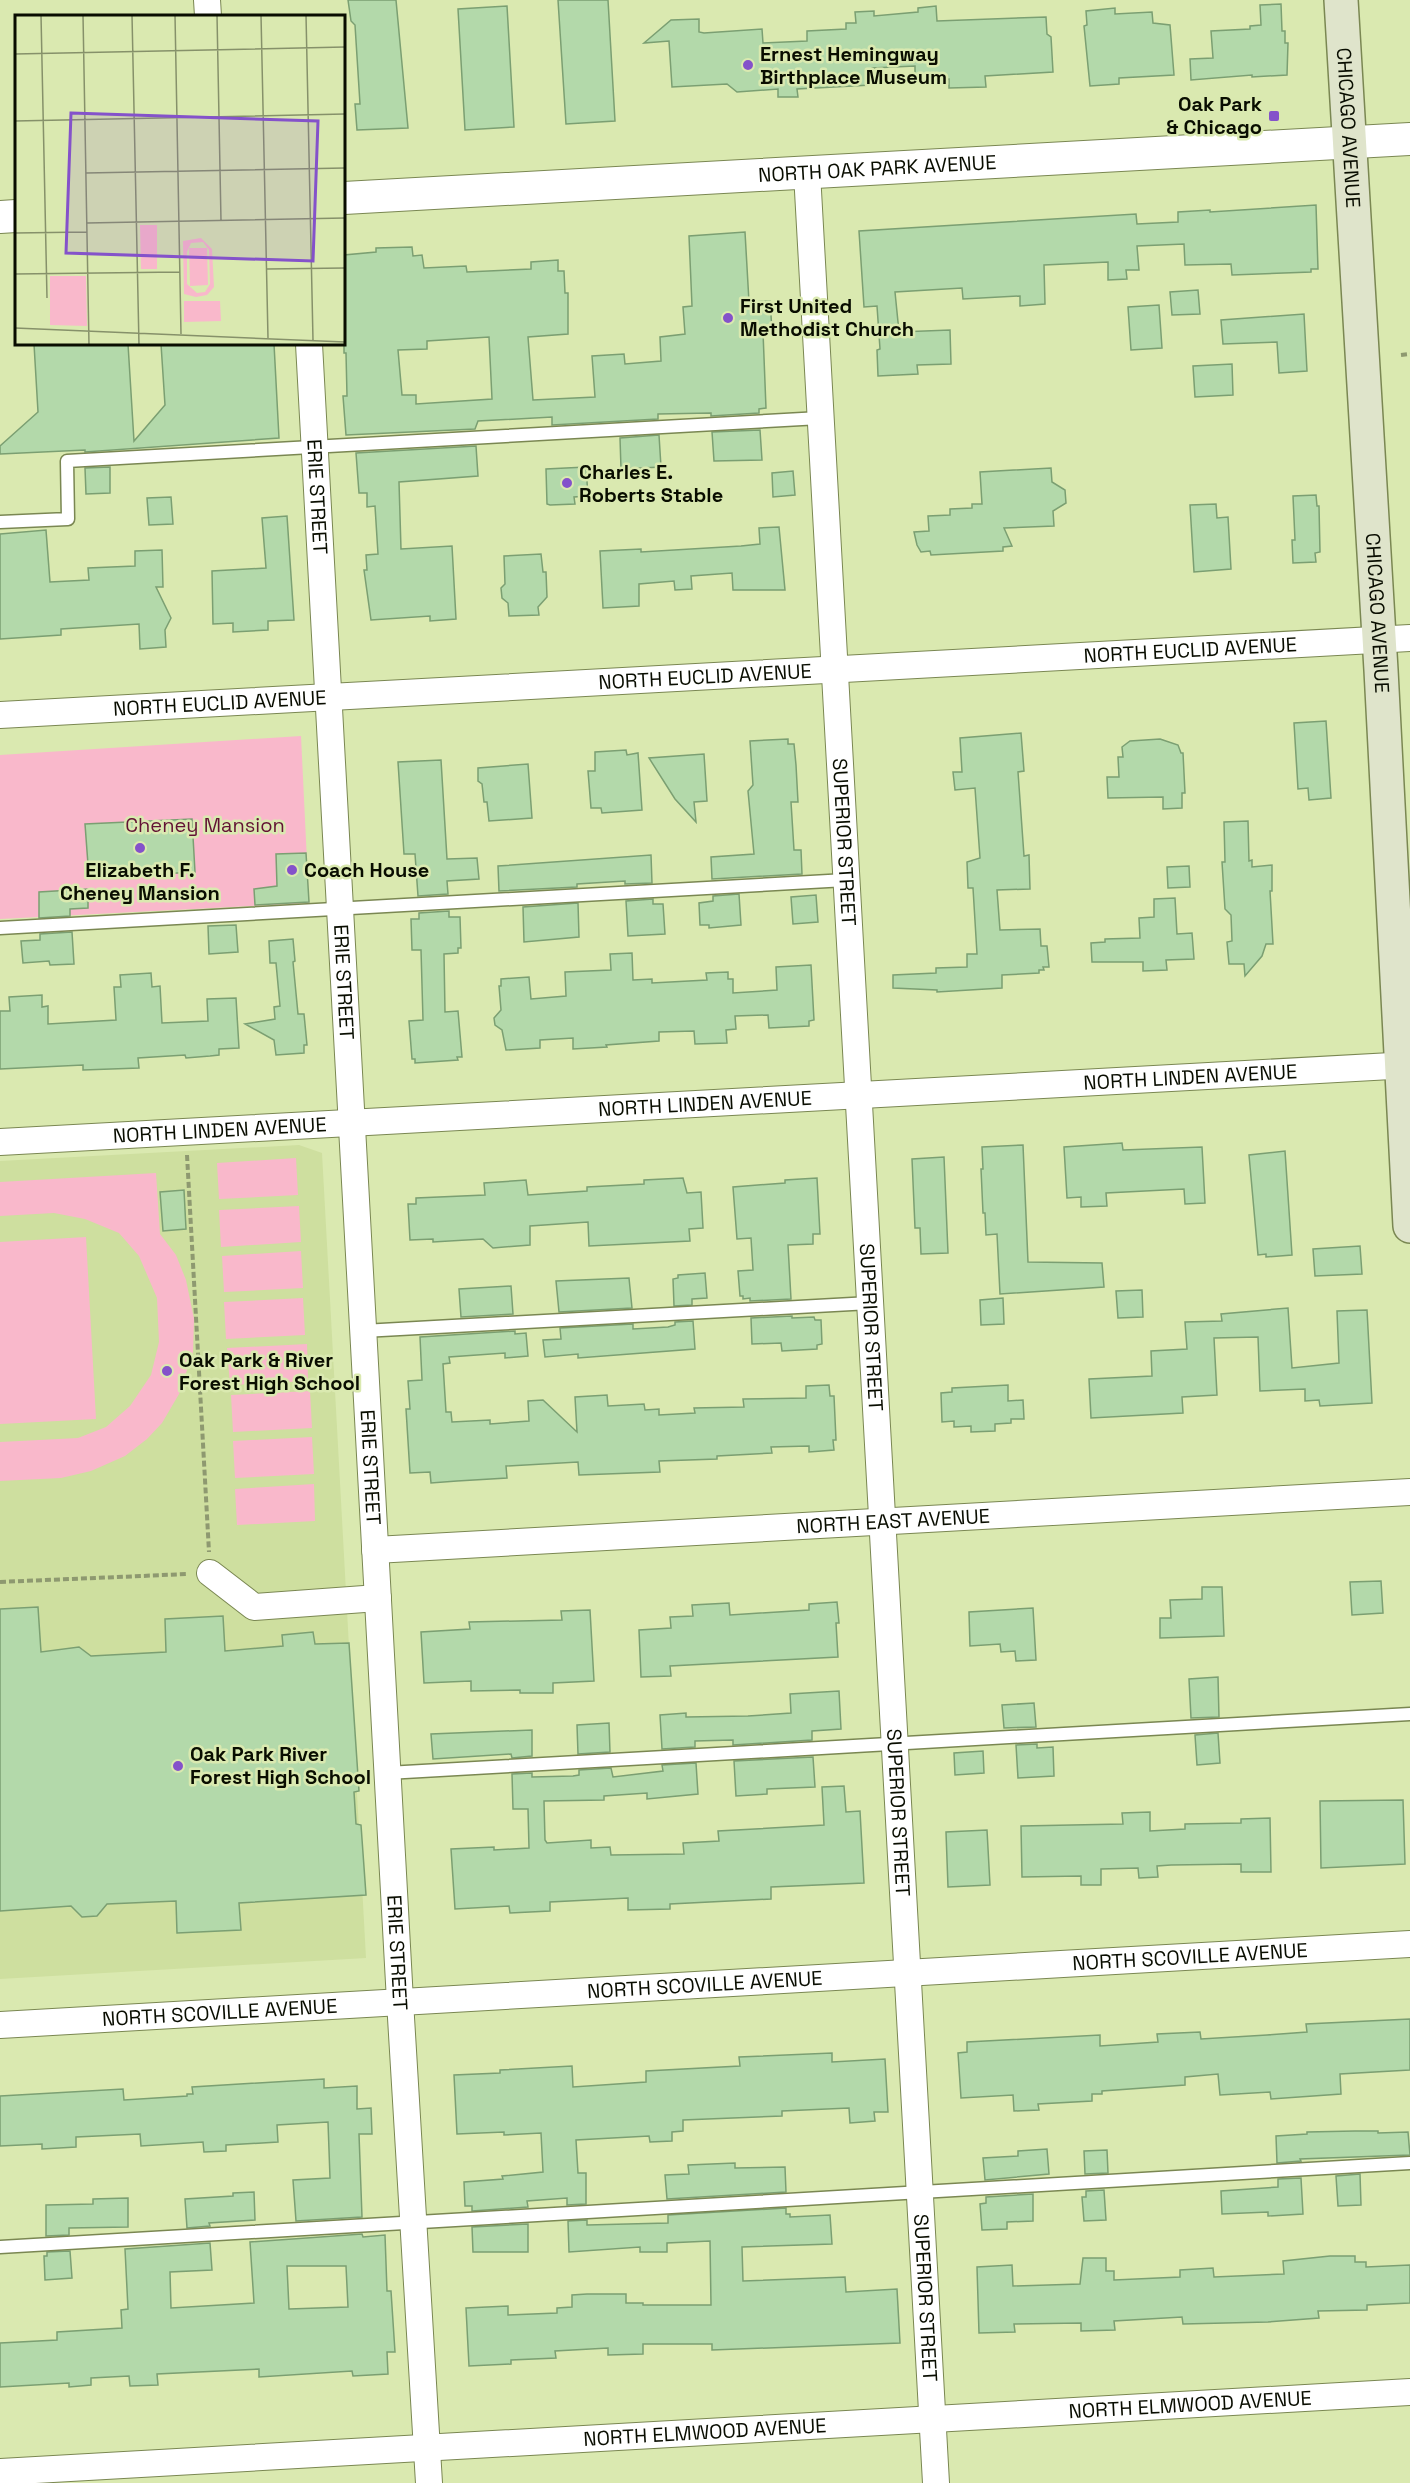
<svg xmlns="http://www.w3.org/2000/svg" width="1410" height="2483" font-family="'Space Grotesk',sans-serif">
  <rect width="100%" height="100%" fill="#dae9b0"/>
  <path fill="#cedf9f" d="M299 1145 322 1153 366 1958 0 1979V1161Z"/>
  <path fill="#f9b8cb" d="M301 736 309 903 0 919V755Z
    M296 1158 298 1195 219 1199 217 1163Z
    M156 1173 160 1234 176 1255 186 1280 194 1319 193 1352 179 1394 162 1423 147 1439 125 1456 91 1471 61 1478 0 1481V1442L78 1438 106 1427 130 1406 151 1375 159 1342 157 1298 139 1256 119 1233 85 1219 54 1213 0 1216V1182Z
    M299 1206 301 1242 221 1247 219 1210Z
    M86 1237 96 1419 0 1424V1242Z
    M301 1251 303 1288 224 1292 222 1256Z
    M303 1298 305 1335 226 1339 224 1302Z
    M307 1344 308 1381 230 1385 227 1348Z
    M310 1391 312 1428 233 1432 231 1395Z
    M312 1437 314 1474 235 1478 233 1441Z
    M314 1484 315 1521 237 1525 235 1489Z"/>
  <path fill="#b3d9aa" stroke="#7b9f72" stroke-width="1.5" fill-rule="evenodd" d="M348 0H396L408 128 357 130 355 104H360L355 25 351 21Z
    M558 0H608L615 121 566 124Z
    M1281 4 1282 31H1285V43H1288L1287 75 1252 77V75L1191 80 1190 59 1213 58 1211 31 1250 29V26L1261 25 1260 5Z
    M507 6 514 127 465 130 458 9Z
    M936 6 937 21 1046 17 1047 34 1051 37 1053 72 985 76 986 87 949 88V79L915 81V66L872 68 871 85 797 89 798 97H778V89L737 92 727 84 672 87 669 41 644 43 671 20 699 19V32L704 33 762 29 763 43 807 41V31L846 29V23H856L855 12 874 11V16L918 12V8Z
    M1115 8V14L1152 12 1153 23 1170 25 1174 75 1119 78V84L1090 86 1084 26 1087 25 1086 11Z
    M1316 205 1318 269H1311V272L1232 275 1231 264 1185 265 1184 244 1137 246 1139 270H1126L1127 279 1108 280V262L1044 265 1045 304 1020 306V296L963 299 962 288 895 292 899 332 950 330 951 364 917 365 918 374 878 376 877 350 880 349 877 306 864 307 859 231 1136 214 1137 224 1178 222V212L1210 210V212Z
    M745 232 749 302 770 301 772 330 763 332 766 408 759 409V413L711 416V413L658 414V419L552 425V417L478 421 475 429 346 435 343 396H347L346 353H344V255L376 252V248L412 247 413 256 422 255 424 268 466 266 467 272 531 269V262L558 260V271H564L565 293H568V334L528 337 533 400 595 397 592 356 624 354 625 364 661 361 660 337 685 334 683 307 692 306 689 236ZM489 337 492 399 416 404V395H402L398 350 427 349V341Z
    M1198 290 1200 314 1172 315 1170 292Z
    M1159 305 1162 348 1131 350 1128 307Z
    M1304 314 1307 371 1279 373 1277 342 1223 344 1221 320Z
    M34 344H128L134 441 165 405 161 344H274L279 438 85 452V450L0 454V446L38 412Z
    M1232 364 1233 395 1195 397 1193 366Z
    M760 430 762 460 714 461 712 432Z
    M659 435 661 467 621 469 620 438Z
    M476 446 478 476 399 482 401 549 452 546 456 619 430 621V616L371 620 364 570H367L366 555 378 554 375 506 367 507V493H359L356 453Z
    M110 467V493L86 494 85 468Z
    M586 467 588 496 574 497 575 504 550 505 547 504 546 469Z
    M1051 468 1052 482 1065 490 1066 503 1053 511 1054 526 1004 528 1012 546 1003 547V551L931 555 930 551 921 552 917 545 914 532 929 531 928 516 950 515V509L972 508V504H982L980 472Z
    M793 471 795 495 773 497 772 473Z
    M1316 495 1317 506H1319L1320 552 1315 553 1316 562 1293 563 1292 540H1295L1293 496Z
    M171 497 173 524 149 525 147 498Z
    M1216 504 1217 518 1228 517 1231 569 1194 572 1190 505Z
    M287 516 294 620 268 621V630L233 632V623L213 624 212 571 266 568 262 518Z
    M779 527 785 590H733L732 573 691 576 692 589 675 590 674 581 639 584V606L603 608 600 551 641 549V552L741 546 760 544 759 528Z
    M46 530 50 582 89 580 88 568 135 566V551L162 550 163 587H156L171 618 165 630 166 647 140 649 139 624 61 629V635L0 639V534Z
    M541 554 543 572H546L547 597 538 607 539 615 509 616 508 603 502 598 501 588 505 584 504 556Z
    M1326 721 1331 798 1309 800 1308 788 1298 789 1294 723Z
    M1021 733 1024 771 1018 772 1024 856 1029 855 1030 889 997 890 1000 930 1040 929 1041 946H1047L1049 967H1043L1044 970H1039V973L1002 975V988L937 992V990L893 988V975L936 973V968L967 967V954H977L973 888H968L967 862 980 858 975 788 955 790 953 772H962L960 738Z
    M788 739V744H794L796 765 798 802H791L794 850H801L802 874 712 879 711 857 754 854 748 791 753 785 750 741Z
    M1160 739 1178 745 1181 753H1183L1185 793H1182V808L1163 809V797L1108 798 1107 777H1119L1118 757H1123L1122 747 1130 741Z
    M626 750 627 755 638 753 642 810 602 813 601 808H591L588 771H595V752Z
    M704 754 707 801 694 802 696 822 675 799 649 758Z
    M441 760 447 859 477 858 479 879 447 881 448 894 418 896 415 854H404L398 762Z
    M528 764 532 818 489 821 487 802H484L482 784 478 781V768Z
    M192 819 195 872 89 878 85 824Z
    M1248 821 1249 861 1252 860V867L1272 865V891H1270L1273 944H1266L1262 956 1245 976 1244 964H1229L1227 942 1232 941 1231 915 1225 909 1222 862H1225L1224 822Z
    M306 853 309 902 255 905 254 889 277 886 276 854Z
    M651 855 652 883 625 884V881L577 884V887L499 891 498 866Z
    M1189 866 1190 887 1168 888 1167 867Z
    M88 889V908L70 909V916L39 918V892Z
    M739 894 741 925 709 928V925H700L699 903 713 901V896Z
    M816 895 818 922 793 924 791 897Z
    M1175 898 1177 934 1192 933 1194 959 1166 960 1167 970 1143 971V962H1092L1091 943 1105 942V939L1140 938 1139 918 1154 917V899Z
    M653 899V904H663L665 934 628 936 626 901Z
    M578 903 579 937 524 942 523 907Z
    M449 911V917H460L461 948H458V953L444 954 445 1012 458 1011 462 1057H457L458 1060 415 1063V1059H412L409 1021 423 1020 421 950H412L411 919H419V913Z
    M236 925 238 952 209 954 208 926Z
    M72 932 74 964 50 965 49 961 23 963 21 941 40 940V934Z
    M293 939 295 961 293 962 298 1014H304L307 1045H304V1053L276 1055 274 1040 245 1024 275 1019 274 1007 280 1006 276 963H270L269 941Z
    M632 953 633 980 652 979V983L707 980 706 973 728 972V979H733V993L777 990 776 967 811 965 814 1020 809 1021V1026L769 1028 768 1015 735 1016 736 1029 726 1030 727 1043 695 1044 694 1031 659 1032V1041L606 1045 607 1047 573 1049V1038L540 1040V1048L506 1050 502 1030 495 1025 494 1018 501 1010 499 986H501V979L529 977 531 999 566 996 565 972 611 970 610 954Z
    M151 973 152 987 160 986 162 1023 208 1021 207 999 236 998 239 1048 219 1049V1055L210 1056 186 1058 185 1055 138 1058 139 1068 83 1070V1065L0 1069V1011H10L9 997 42 995V1007L48 1006V1024L116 1020 114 987H121L120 975Z
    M1122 1143 1123 1150 1202 1147 1205 1203 1185 1204 1184 1189 1106 1193 1107 1206 1081 1207V1197L1067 1198 1064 1147Z
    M1023 1145 1028 1262 1102 1263 1104 1287 1000 1294 997 1234 986 1235 985 1213H983L981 1169H983L982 1147Z
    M1285 1151 1292 1255 1266 1257V1254L1258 1255 1249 1155Z
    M944 1157 948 1253 921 1254 920 1228H915L912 1159Z
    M683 1178 687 1193 701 1192 703 1228 689 1229 690 1241 589 1246 588 1222 530 1226V1245L493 1248 483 1239 433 1242V1239L410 1240 408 1204H416V1198L485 1195 484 1183 526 1180 528 1195 587 1191V1187L644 1184V1180Z
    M817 1178 820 1234H813V1244L788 1245 791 1299 750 1301V1298L743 1299V1296H740L738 1271 753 1270 751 1238 737 1239 733 1187 785 1183V1180Z
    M184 1190 186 1229 163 1231 160 1192Z
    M1360 1246 1362 1274 1315 1276 1313 1249Z
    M705 1273 707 1298 692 1299V1305L674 1306 673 1279 678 1278V1275Z
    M629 1278 632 1308 559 1312 556 1281Z
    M511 1286 513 1314 461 1317 459 1289Z
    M1142 1290 1143 1317 1118 1318 1116 1291Z
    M1003 1298 1004 1324 981 1325 980 1300Z
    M1288 1308 1292 1368 1339 1363 1337 1311 1367 1310 1372 1403 1320 1406 1319 1400 1305 1401V1389L1260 1391 1258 1337 1214 1338 1217 1395 1182 1397 1183 1413 1091 1418 1089 1379 1152 1376 1151 1351 1187 1349 1185 1322 1222 1321 1221 1314Z
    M792 1316V1318L814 1317 815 1320H821L822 1344 817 1345V1349L782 1351 781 1343 752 1344 751 1318Z
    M693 1321 695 1349 578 1358V1354L545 1357 543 1340 561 1339 560 1328 633 1324V1329L668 1327 675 1325V1322Z
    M515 1331V1334L526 1333 528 1356 505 1358V1353L449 1357 450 1363 443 1364 446 1412H451L452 1422 490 1420V1424L529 1421 528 1401 543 1400 577 1432 575 1397 607 1395 608 1406 644 1404 645 1410 659 1409V1415L695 1413 694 1408 744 1407 743 1399 806 1398V1386L829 1385 830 1396H834L836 1440H833L834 1450 809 1452V1446L771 1447 772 1453 717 1456V1459L659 1461 660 1472 579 1475 578 1462 506 1466 507 1478 457 1481 431 1483 430 1472 410 1473 406 1409H410L408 1381 422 1380 420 1337Z
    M1008 1385V1401L1023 1400 1024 1419H1011V1423L995 1424V1431L971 1432V1426L954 1427V1421L942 1422 941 1393 952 1392V1388Z
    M1381 1581 1383 1613 1352 1615 1350 1582Z
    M1202 1587H1222L1224 1636 1160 1638V1618H1171L1170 1600 1202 1599Z
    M837 1602 839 1623H836L838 1657 670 1666 671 1676 641 1677 639 1630 671 1628 670 1617 693 1616 692 1605 729 1603 730 1615 809 1610V1604Z
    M38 1607 41 1652 79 1647 91 1656 166 1652 165 1619 223 1616 225 1651 283 1646 282 1635 313 1632 315 1644 349 1643 359 1791 354 1792 356 1824 361 1825 366 1895 239 1903 241 1930 177 1933 176 1901 107 1904 97 1916 82 1917 71 1906 0 1911V1609Z
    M1033 1608 1036 1660 1016 1661 1015 1651 1001 1652 1000 1644 970 1646 969 1612Z
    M590 1610 594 1681 553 1683V1693H520V1690L471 1691V1681L424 1683 421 1632 470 1629 469 1622 562 1620 561 1611Z
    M1218 1677 1219 1717 1191 1718 1189 1679Z
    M839 1691 841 1729 812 1731V1740L733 1745V1740L695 1741V1747L662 1749 660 1715 686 1713V1717L748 1716 791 1713 790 1694Z
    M1034 1703 1036 1727 1004 1728 1002 1705Z
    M609 1723 610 1752 578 1754 577 1725Z
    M532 1730V1756L512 1758 511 1754 433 1759 431 1734Z
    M1218 1733 1220 1763 1197 1765 1195 1735Z
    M1037 1744V1748L1053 1747 1054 1776 1018 1778 1016 1745Z
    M983 1751 984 1773 955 1775 954 1753Z
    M813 1757 815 1787 767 1789V1794L736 1796 734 1761Z
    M696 1763 698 1794 647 1799V1793L604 1796V1800L544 1801 545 1840 547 1843 591 1840V1848L610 1847 611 1855 684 1854 683 1843 719 1841 718 1831 824 1825 822 1787 844 1786 846 1812 860 1811 864 1883 771 1887V1899L670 1904V1909L628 1910V1898L550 1902V1911L510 1913 509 1906 455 1909 451 1849 494 1847V1850L529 1848 528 1809H513L512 1774 532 1773V1777L573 1776 579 1775V1770L611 1768 613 1777 663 1771 662 1765Z
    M1403 1800 1405 1864 1321 1868 1320 1801Z
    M1150 1812V1831L1185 1829V1824L1241 1823V1819L1270 1818 1271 1872H1241V1864L1171 1865 1157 1866 1158 1877 1139 1878 1138 1868 1101 1869V1885H1081V1876L1022 1877 1021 1826 1123 1824 1122 1813Z
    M987 1830 990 1885 948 1887 946 1832Z
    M1410 2019V2070L1340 2074 1341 2094 1271 2099 1270 2092 1220 2095 1218 2074 1185 2077V2085L1102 2091V2094H1092V2101L1038 2104 1039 2110 1014 2111 1013 2095 961 2098 958 2053 967 2052V2042L1100 2035V2046L1158 2042 1157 2034 1200 2032 1201 2039 1267 2035 1307 2032 1306 2024Z
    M832 2053V2062L885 2059 888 2112H874L875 2121 850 2123 849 2108 782 2111V2116L683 2120V2131L672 2132V2141L650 2142 649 2136 576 2140 578 2173H586V2204L567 2205V2198L527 2201 528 2207 472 2211V2206H465L464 2182 503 2179 502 2176 543 2172 541 2133 504 2135V2132L457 2134 454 2075 500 2073V2070L572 2066 573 2087 646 2082V2071L740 2066 739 2057Z
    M324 2079V2088L357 2086V2109L371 2108 372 2134H359L362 2217 296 2221 293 2180 330 2178 328 2122 277 2125 278 2142 226 2145V2151L204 2152 203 2142 141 2146 140 2134 76 2137V2147L42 2149V2144L0 2146V2096L123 2089 124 2100 187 2096V2094H193L192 2087Z
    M1355 2131H1378V2133L1408 2132 1410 2155 1300 2159 1301 2161 1277 2163 1276 2136 1307 2134V2132Z
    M1047 2149 1049 2174 985 2180 983 2158 1018 2156V2151Z
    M1107 2150 1108 2173 1085 2174 1084 2151Z
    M735 2163V2168L785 2167 786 2192 667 2199 665 2175 689 2174 688 2165Z
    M1360 2174 1361 2205 1338 2206 1336 2176Z
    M1301 2178 1303 2214 1268 2216V2212L1222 2214 1221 2191 1278 2187V2179Z
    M1104 2190 1106 2220 1084 2221 1082 2197H1086V2191Z
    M254 2192 255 2220 209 2223 210 2226 187 2228 185 2199 233 2196V2193Z
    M1033 2194V2221L1007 2222V2229L982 2230 980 2204 986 2203V2197Z
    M128 2198V2227L69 2228V2235L46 2236V2205L93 2204V2199Z
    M786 2208V2214H790V2217L830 2215 832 2244 742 2247 743 2281 845 2277 846 2292 897 2289 900 2343 712 2350V2344H643V2354L608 2355V2348L555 2351 556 2358 511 2360V2364L469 2366 466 2308 508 2306V2315L557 2313V2308L572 2307V2295L587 2294H626V2303H643V2305H711L710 2241 667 2243V2252H640V2247L569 2252 568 2221 587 2220V2225L668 2223V2215Z
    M528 2224V2252H473L472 2227Z
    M362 2234 363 2237 385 2235 387 2291H391L395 2352H387L388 2374 353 2376 352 2371 259 2377V2369L157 2374 158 2385 130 2386 129 2376 91 2378V2385L69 2387V2383L0 2387V2343L57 2340V2332L122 2328 121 2310 128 2309 125 2249 210 2243 212 2270 170 2272 171 2308 254 2303 250 2242ZM287 2266H346L348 2307 289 2309Z
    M70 2251 72 2278 45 2280 44 2256H47V2252Z
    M1330 2256H1355V2262H1366V2267L1410 2265V2303L1367 2305V2310L1318 2311 1319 2318 1268 2322 1183 2324 1182 2317 1114 2321 1115 2330 1081 2331V2323L1014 2324 1015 2332 979 2333 977 2267 1012 2265 1013 2286 1080 2284 1083 2258H1106V2271H1114V2280L1180 2277V2270L1213 2268 1214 2277 1284 2274 1283 2261Z"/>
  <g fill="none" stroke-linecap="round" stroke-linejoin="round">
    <defs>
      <path id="service" d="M0 522 68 519 67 461 820 418
        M0 928 846 880
        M363 1331 870 1303
        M387 1773 1410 1714
        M0 2247 1410 2163"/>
      <g id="minor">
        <path d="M207 0 208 16"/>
        <path id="s1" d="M807 173 936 2483"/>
        <path id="s2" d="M309 344 400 2001 429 2483"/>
        <path id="s3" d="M0 715 1410 638"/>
        <path id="s4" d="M0 1142 1410 1065"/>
        <path id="s5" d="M375 1550 1410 1492"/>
        <path d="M210 1573 254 1607 378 1598"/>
        <path id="s6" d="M0 2025 1410 1944"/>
        <path id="s7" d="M0 2472 1410 2392"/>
      </g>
      <g id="tertiary">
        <path id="s8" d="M344 198 1410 139"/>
        <path d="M0 217 16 216"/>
      </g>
      <g id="secondary">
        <path id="s9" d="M1341 0 1381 670 1410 1226"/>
      </g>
    </defs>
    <use href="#service" stroke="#7a8752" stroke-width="15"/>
    <use href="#minor" stroke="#7a8752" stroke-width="28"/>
    <use href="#tertiary" stroke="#7a8752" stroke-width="34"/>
    <use href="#secondary" stroke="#7a8752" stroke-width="36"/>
    <path stroke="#8e9970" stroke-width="4" stroke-dasharray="6 3" stroke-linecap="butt" d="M1401 355 1410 354
      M187 1155 209 1552
      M0 1582 188 1574"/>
    <use href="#service" stroke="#fff" stroke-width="12"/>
    <use href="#minor" stroke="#fff" stroke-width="26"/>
    <use href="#tertiary" stroke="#fff" stroke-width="32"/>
    <use href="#secondary" stroke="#dfe4cb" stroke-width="33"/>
  </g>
  <g fill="#8452ca" stroke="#dae9b0" stroke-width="2">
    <circle cx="748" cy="65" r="6"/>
    <rect x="1268" y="110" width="12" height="12" rx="3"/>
    <circle cx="728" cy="318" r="6"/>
    <circle cx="567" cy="483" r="6"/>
    <circle cx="140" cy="848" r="6"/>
    <circle cx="292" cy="870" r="6"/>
    <circle cx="167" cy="1371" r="6"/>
    <circle cx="178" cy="1766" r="6"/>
  </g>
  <g text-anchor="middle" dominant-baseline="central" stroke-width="5" stroke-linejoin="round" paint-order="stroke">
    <g font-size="20" font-weight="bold" fill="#090d00" stroke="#dae9b0" text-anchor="start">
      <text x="760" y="54">Ernest Hemingway<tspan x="760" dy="23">Birthplace Museum</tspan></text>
      <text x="1262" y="104" text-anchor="end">Oak Park<tspan x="1262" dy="23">&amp; Chicago</tspan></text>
      <text x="740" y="306">First United<tspan x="740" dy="23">Methodist Church</tspan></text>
      <text x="579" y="472">Charles E.<tspan x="579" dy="23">Roberts Stable</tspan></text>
      <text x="140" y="870" text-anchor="middle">Elizabeth F.<tspan x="140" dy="23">Cheney Mansion</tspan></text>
      <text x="304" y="870">Coach House</text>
      <text x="179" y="1360">Oak Park &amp; River<tspan x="179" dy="23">Forest High School</tspan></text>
      <text x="190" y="1754">Oak Park River<tspan x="190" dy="23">Forest High School</tspan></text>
    </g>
    <g font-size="20" fill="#090d00" stroke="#dae9b0">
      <text stroke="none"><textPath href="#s9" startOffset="128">CHICAGO AVENUE</textPath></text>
      <text stroke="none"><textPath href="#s8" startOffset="534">NORTH OAK PARK AVENUE</textPath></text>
      <text stroke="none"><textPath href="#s2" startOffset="153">ERIE STREET</textPath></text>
      <text stroke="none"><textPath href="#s9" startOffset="614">CHICAGO AVENUE</textPath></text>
      <text stroke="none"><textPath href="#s3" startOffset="1192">NORTH EUCLID AVENUE</textPath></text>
      <text stroke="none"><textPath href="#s3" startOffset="706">NORTH EUCLID AVENUE</textPath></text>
      <text stroke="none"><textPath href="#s3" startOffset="220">NORTH EUCLID AVENUE</textPath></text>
      <text stroke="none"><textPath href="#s1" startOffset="670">SUPERIOR STREET</textPath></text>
      <text stroke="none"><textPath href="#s2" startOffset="639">ERIE STREET</textPath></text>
      <text stroke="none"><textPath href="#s4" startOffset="1192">NORTH LINDEN AVENUE</textPath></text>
      <text stroke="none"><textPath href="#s4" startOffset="706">NORTH LINDEN AVENUE</textPath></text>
      <text stroke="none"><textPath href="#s4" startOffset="220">NORTH LINDEN AVENUE</textPath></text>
      <text stroke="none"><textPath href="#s1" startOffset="1156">SUPERIOR STREET</textPath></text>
      <text stroke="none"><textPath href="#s2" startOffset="1125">ERIE STREET</textPath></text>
      <text stroke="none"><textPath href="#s5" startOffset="519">NORTH EAST AVENUE</textPath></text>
      <text stroke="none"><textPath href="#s1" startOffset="1642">SUPERIOR STREET</textPath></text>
      <text stroke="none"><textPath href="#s2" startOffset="1611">ERIE STREET</textPath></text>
      <text stroke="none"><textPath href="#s6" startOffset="1192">NORTH SCOVILLE AVENUE</textPath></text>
      <text stroke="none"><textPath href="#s6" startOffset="706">NORTH SCOVILLE AVENUE</textPath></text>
      <text stroke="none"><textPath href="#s6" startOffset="220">NORTH SCOVILLE AVENUE</textPath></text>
      <text stroke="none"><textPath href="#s1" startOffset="2128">SUPERIOR STREET</textPath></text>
      <text stroke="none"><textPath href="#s7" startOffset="1192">NORTH ELMWOOD AVENUE</textPath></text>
      <text stroke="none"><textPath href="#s7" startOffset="706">NORTH ELMWOOD AVENUE</textPath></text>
    </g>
    <g font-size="20" fill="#621234" stroke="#dae9b0">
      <text x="205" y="825">Cheney Mansion</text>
    </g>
  </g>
  <g transform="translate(15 15)">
    <rect width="330" height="330" fill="#dae9b0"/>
    <path d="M125 210H142V254H126ZM186 223 197 234 199 272 192 280 181 282 169 279 168 226ZM188 227 194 235 195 269 190 277 182 278 172 269V237L176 228ZM174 233H192L193 270 175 271ZM35 261H71L72 311 35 310ZM169 286H205L206 306 169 307Z" fill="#f9b8cb" fill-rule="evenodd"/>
    <path fill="none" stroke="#86916a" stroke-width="1.5" d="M26 0 32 283M68 0 74 330M117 0 124 330M160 0 166 319M202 0 206 206M246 0 253 323M291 0 298 325M0 39 330 32M0 106 330 99M71 158 330 153M72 208 330 203M0 218 72 217M252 254 330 253M0 259 165 257M0 313 330 327"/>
    <path fill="#8452ca" fill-opacity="0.15" stroke="#8452ca" stroke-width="3" d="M56 98 303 106 298 246 51 238Z"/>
    <rect width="330" height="330" fill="none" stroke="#090d00" stroke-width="3"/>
  </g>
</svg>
